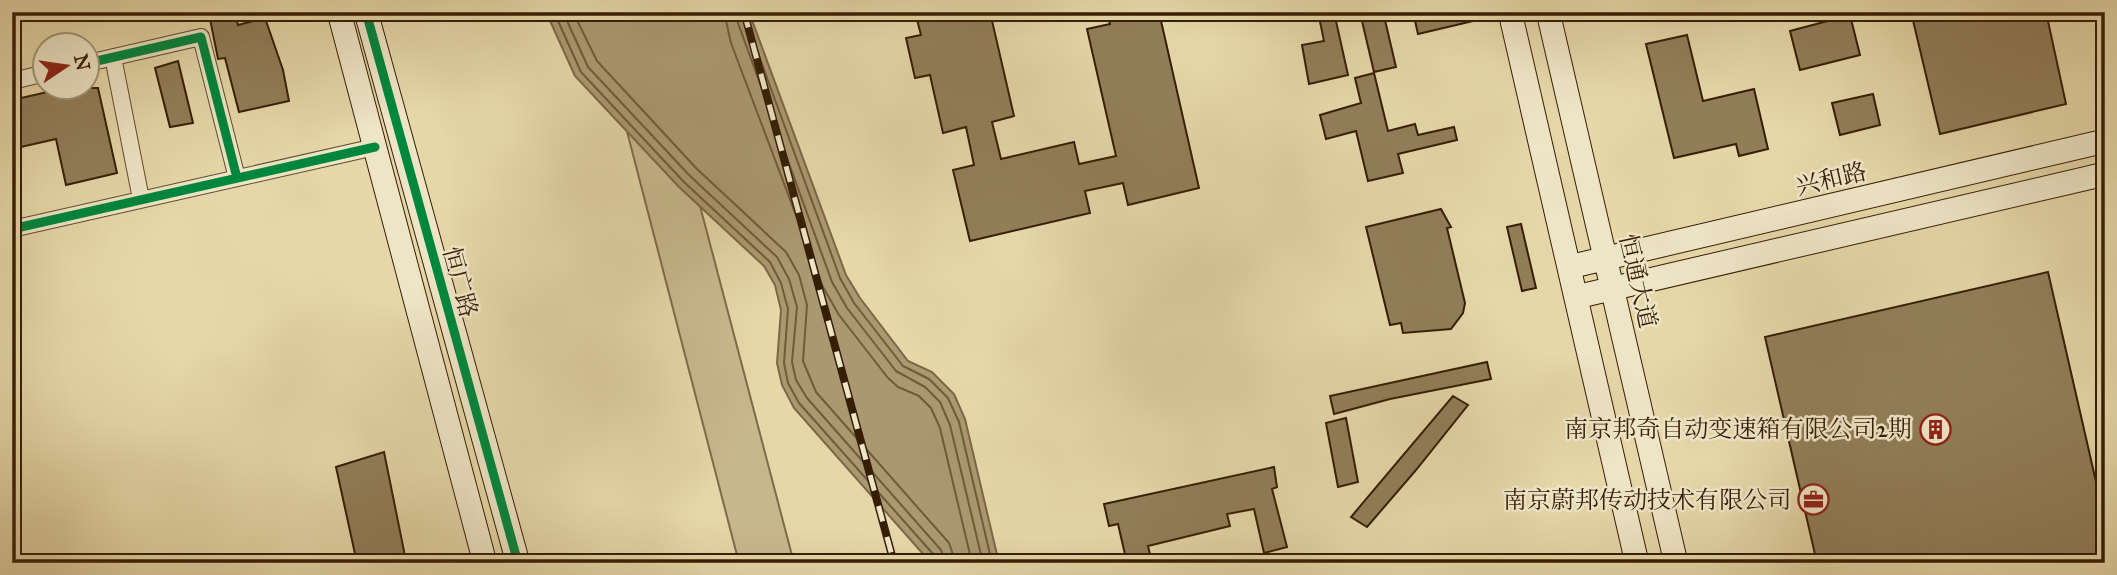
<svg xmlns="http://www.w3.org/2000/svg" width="2117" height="575" font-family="'IM FELL Great Primer','Noto Serif SC',serif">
  <rect width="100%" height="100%" fill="#e5d7a8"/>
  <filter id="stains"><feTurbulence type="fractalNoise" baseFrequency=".00286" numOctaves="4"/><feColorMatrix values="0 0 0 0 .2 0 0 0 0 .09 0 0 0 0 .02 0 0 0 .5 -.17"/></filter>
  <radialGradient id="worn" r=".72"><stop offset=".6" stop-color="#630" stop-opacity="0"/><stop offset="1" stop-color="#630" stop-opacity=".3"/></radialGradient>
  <path fill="#c7b88c" stroke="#7e6b48" stroke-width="2" d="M596 12H649L794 563H739Z"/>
  <path fill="#aa9870" stroke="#7c6745" stroke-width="2" d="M546 12H749L846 275 860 298 908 361 932 372 954 394 965 419 999 563H931L794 408 782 385 777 363 781 310 775 285 764 266 679 187 575 76Z"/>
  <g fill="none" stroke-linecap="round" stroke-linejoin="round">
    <path stroke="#705b3a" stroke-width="2" d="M554 12 581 72 684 182 770 262 781 283 788 309 784 363 788 383 799 403 934 555 936 563
      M563 12 588 67 690 176 777 257 789 279 797 307 792 362 796 380 807 398 941 550 945 563
      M573 12 597 61 697 169 786 252 799 275 807 305 803 361 816 392 949 543 956 563
      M724 12 731 43 823 287 839 315 888 378 898 387 919 396 931 408 940 428 972 563
      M734 12 832 282 847 308 896 371 925 387 940 402 950 425 983 563
      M743 12 840 278 854 303 903 366 929 379 948 398 959 422 992 563"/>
  </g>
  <path fill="#917e59" stroke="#361e04" stroke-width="2" d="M234 12 238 25 265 18 283 70 289 101 239 112 225 58 218 59 209 14Z
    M915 12H990L1014 116 992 122 1001 159 1074 142 1079 164 1116 156 1087 29 1110 24 1107 12H1133L1134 18 1159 12 1199 188 1128 205 1123 183 1085 191 1090 213 970 241 953 170 974 165 966 127 943 133 930 75 915 78 906 38 921 35Z
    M1318 12H1334L1348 75 1309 84 1302 45 1324 41Z
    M1413 12H1486V18L1418 34Z
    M1911 12H2046L2066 104 1940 134Z
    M1850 15 1860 55 1800 70 1790 31Z
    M1384 16 1396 67 1374 72 1362 21Z
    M1687 35 1703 101 1754 89 1768 149 1739 156 1736 144 1674 158 1646 44Z
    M178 61 193 123 170 127 155 68Z
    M1374 73 1388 131 1415 124 1418 135 1454 127 1457 140 1398 154 1403 173 1368 181 1356 131 1326 139 1320 115 1361 103 1355 78Z
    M65 88H98L117 173 66 185 56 139 12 149V100Z
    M1873 94 1880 125 1840 135 1832 103Z
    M1441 209 1451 227 1447 228 1465 303 1463 313 1451 329 1403 333 1401 323 1390 325 1366 227Z
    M1521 224 1536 288 1522 291 1507 227Z
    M2048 272 2105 521V563H1817L1765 337Z
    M1487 362 1491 379 1390 399 1334 414 1330 396Z
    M1453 396 1468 405 1416 470 1367 527 1351 517Z
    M1346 418 1358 482 1338 487 1326 423Z
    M384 452 405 556 402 563H357L336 467Z
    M1274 467 1277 487 1272 489 1287 547 1264 553 1254 509 1227 514 1230 526 1148 546 1152 563H1127L1118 524 1109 526 1104 504Z"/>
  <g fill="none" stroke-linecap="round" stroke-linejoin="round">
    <defs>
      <path id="street" d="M113 57 141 199
        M88 63 201 37 237 178
        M12 81 46 73
        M12 229 375 147"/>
      <path id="secondary" d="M339 12 485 563
        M366 12 518 563
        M1510 12 1637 563
        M1548 12 1676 563
        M1569 267 2105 141
        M1576 297 2105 174"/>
    </defs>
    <use href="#street" stroke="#624c2d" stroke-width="18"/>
    <use href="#secondary" stroke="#361e04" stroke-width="25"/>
    <use href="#street" stroke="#eee5c6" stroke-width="16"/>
    <use href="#secondary" stroke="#eee5c6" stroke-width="23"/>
    <defs>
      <path id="rail" d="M744 12 894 563"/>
    </defs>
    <use href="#rail" stroke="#361e04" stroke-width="8"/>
    <use href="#rail" stroke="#eee5c6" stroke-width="5" stroke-dasharray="16" stroke-linecap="butt"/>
    <defs>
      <path id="cycleway" d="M366 12 518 563
        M88 63 201 37 237 178
        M12 229 375 147"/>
    </defs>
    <use href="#cycleway" stroke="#eee5c6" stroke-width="13"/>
    <use href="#cycleway" stroke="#00873e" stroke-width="9"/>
  </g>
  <defs>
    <symbol id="building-ring" viewBox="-11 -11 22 22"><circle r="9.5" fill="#eee5c6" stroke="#8f2418" stroke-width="1.5"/><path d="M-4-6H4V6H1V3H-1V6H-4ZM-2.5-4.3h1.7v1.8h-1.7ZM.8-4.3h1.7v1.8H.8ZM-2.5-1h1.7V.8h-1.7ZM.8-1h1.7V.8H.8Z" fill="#8f2418"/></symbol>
    <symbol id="office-ring" viewBox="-11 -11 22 22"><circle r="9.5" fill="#eee5c6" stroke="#8f2418" stroke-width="1.5"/><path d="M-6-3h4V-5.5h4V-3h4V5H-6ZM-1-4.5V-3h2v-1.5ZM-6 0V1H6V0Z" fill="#8f2418"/></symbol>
  </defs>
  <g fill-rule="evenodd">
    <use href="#building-ring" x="1918" y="412" width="35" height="35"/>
    <use href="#office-ring" x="1796" y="482" width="35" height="35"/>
  </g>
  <g text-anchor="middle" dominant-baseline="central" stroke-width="5" stroke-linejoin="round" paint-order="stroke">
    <g font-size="24" fill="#361e04" stroke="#eee5c6">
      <text transform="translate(1831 179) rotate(-13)">兴和路</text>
      <text transform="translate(1638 281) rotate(77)">恒通大道</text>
      <text transform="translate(460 282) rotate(75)">恒广路</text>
    </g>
    <g font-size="24" fill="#361e04" stroke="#eee5c6" text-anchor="end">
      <text x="1912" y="429">南京邦奇自动变速箱有限公司2期</text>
      <text x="1791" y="500">南京蔚邦传动技术有限公司</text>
    </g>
  </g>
  <rect width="2117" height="575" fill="none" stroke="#e5d7a8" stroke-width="42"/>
  <rect x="14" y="14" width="2089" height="547" fill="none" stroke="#361e04" stroke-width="3.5"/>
  <rect x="21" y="21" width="2075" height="533" fill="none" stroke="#361e04" stroke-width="2"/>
  <g transform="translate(66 66) rotate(77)"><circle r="33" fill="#eee5c6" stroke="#a49578" stroke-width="2"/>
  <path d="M0-5L12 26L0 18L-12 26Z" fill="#8f2418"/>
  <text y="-10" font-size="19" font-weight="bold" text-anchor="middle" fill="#361e04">N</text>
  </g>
  <rect width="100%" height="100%" filter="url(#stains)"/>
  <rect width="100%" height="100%" fill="url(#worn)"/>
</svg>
